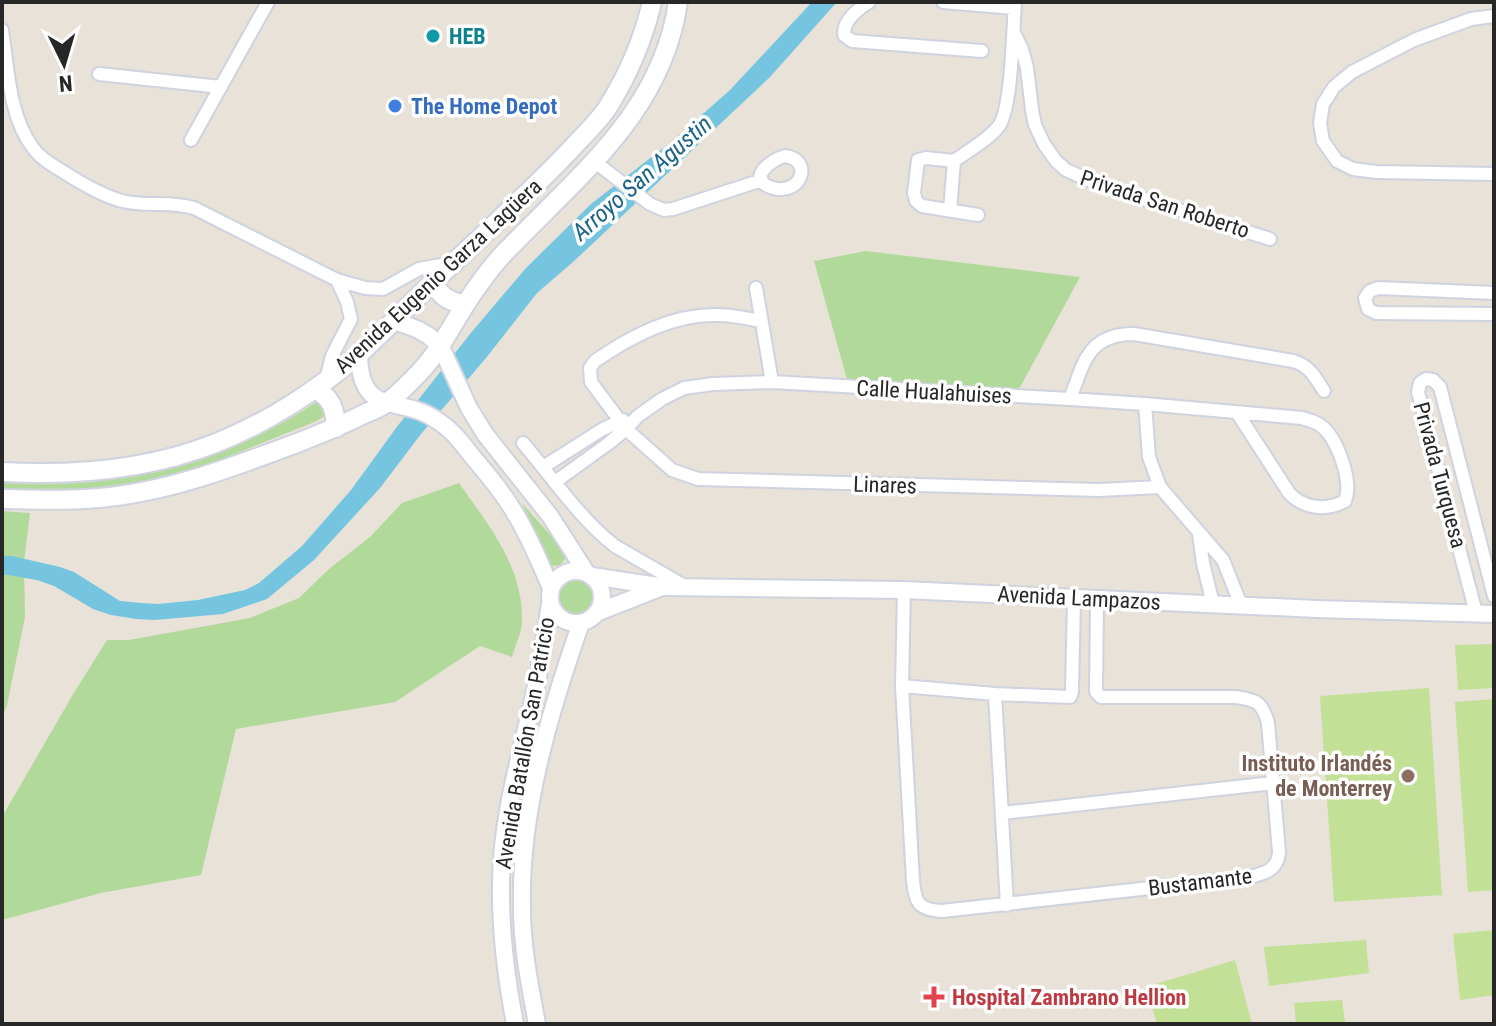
<svg xmlns="http://www.w3.org/2000/svg" width="1496" height="1026" font-family="'Roboto Condensed',sans-serif">
  <rect width="100%" height="100%" fill="#e8e2d9"/>
  <path fill="#b1da9a" d="M866 251 1080 277 1018 391 848 383 814 261Z
    M319 400 323 403 326 415 317 421 192 471 157 481 70 493 2 491V483C117 490 223 466 319 400Z
    M459 483C489 526 523 566 522 621 522 632 515 646 512 657L480 646 395 702 236 729 201 875 101 893 2 920V817L72 696 107 640H129L250 618 299 598 329 569 370 537 402 503Z
    M522 503 566 553 565 559 560 565 553 566 546 562 536 535Z
    M2 511 30 513 24 562 25 617 7 705 2 718Z
    M558 599a19 19 0 1 1 38 0a19 19 0 1 1-38 0Z"/>
  <path fill="#c2e197" d="M1494 644V688L1458 690 1455 645Z
    M1429 688 1442 895 1334 902 1320 696Z
    M1494 699V890L1468 892 1455 702Z
    M1494 930V995L1460 1000 1453 934Z
    M1366 940 1369 973 1269 986 1264 947Z
    M1235 960 1252 1024H1157L1146 987Z
    M1342 1000 1345 1022 1296 1024 1294 1003Z"/>
  <path fill="#75c5e1" d="M812 2H837L770 77 573 262 537 293 486 358 421 434 380 488 314 560 267 599 223 614 155 620 136 619 111 615 93 609 54 586 37 580 2 574V556H12L60 567 74 572 120 601 141 603 158 604 198 600 245 590 259 583 302 546 351 490 396 428 470 334 526 268 591 204 671 142 730 90Z"/>
  <g fill="none" stroke-linecap="round" stroke-linejoin="round">
    <defs>
      <path id="minor" d="M869 2C858 9 843 21 844 35L852 41 982 51
        M943 2 1014 8
        M1494 16 1471 19 1414 40 1352 72 1334 87 1323 104 1320 123 1323 141 1337 161 1353 169 1376 172 1494 174
        M2 30C8 69 9 116 33 148 41 159 55 167 67 174 84 185 101 195 122 201 145 207 170 201 194 208L337 280 365 288 383 289 419 269 452 263
        M1014 33 1022 49 1027 68 1032 110 1035 125 1044 144 1056 161 1066 170 1100 185 1270 239
        M99 74 221 87
        M191 140 268 2
        M785 156C814 160 801 196 773 188 745 180 770 160 785 156Z
        M954 161C968 151 988 140 999 126 1012 107 1013 28 1015 2
        M954 161 926 158 918 160 914 193 916 201 922 206 978 215
        M595 162 650 204 664 210 673 209 762 180
        M950 210 954 161
        M756 288 772 382
        M1494 293 1378 288 1370 291 1365 298 1368 309 1376 313 1494 314
        M760 321C746 318 731 315 717 315 672 314 630 337 595 361L590 368 591 382 626 429 672 470 698 479 1098 490 1160 487
        M326 380 332 356 351 319 347 302 337 280
        M1070 399C1084 362 1088 334 1134 334L1293 361C1310 366 1315 377 1324 391
        M1145 404 1149 457 1160 487 1223 560 1241 605
        M523 443C551 476 581 520 615 546L686 587
        M543 467 603 429 623 420
        M555 482 609 443 626 429 638 416 662 399 684 388 713 384 772 382 1070 399 1145 404 1302 418C1308 420 1314 421 1320 425 1337 437 1353 481 1345 501 1327 511 1304 509 1289 493L1238 414
        M1199 534 1203 563 1213 604
        M904 590 902 686 913 881C915 903 919 910 942 911L1250 877C1265 873 1278 870 1279 852L1268 723C1262 702 1257 700 1236 697H1101L1096 692 1097 599
        M1476 613 1418 392 1420 383 1426 379 1433 380 1440 387 1494 596
        M902 686 995 694 1070 697 1072 692 1074 598
        M995 694 1007 905
        M1002 813 1273 783"/>
      <path id="tertiary" d="M394 321 417 329 429 336 441 347 469 408 485 434 550 516 586 572
        M359 354C360 420 402 394 438 421 452 430 462 443 472 456 488 475 504 494 516 515 530 538 540 563 551 588
        M550 597a26 26 0 1 1 52 0a26 26 0 1 1-52 0Z
        M592 576 664 587 904 590 1317 609 1494 614
        M596 613 662 587
        M515 1024C506 977 500 931 501 883 501 820 520 757 534 695 541 665 545 635 550 604
        M537 1024C530 986 522 947 522 909 519 814 550 711 581 623"/>
      <path id="secondary" d="M434 281C439 297 449 301 465 305
        M314 389C332 397 335 409 336 428
        M2 472C74 476 148 470 216 443 267 423 318 390 359 354 385 331 408 306 433 282 456 260 480 239 503 216 526 194 550 172 572 148 584 135 598 122 608 107 629 73 643 41 652 2
        M2 499C34 500 67 501 99 498 168 492 233 467 297 443 320 434 342 425 364 414 371 411 380 408 386 403 396 397 405 387 413 379 437 356 448 332 465 305 479 283 495 261 514 243 584 171 663 108 678 2"/>
    </defs>
    <use href="#minor" stroke="#cfd2df" stroke-width="16"/>
    <use href="#tertiary" stroke="#cfd2df" stroke-width="20"/>
    <use href="#secondary" stroke="#cfd2df" stroke-width="22"/>
    <use href="#minor" stroke="#fff" stroke-width="12"/>
    <use href="#tertiary" stroke="#fff" stroke-width="16"/>
    <use href="#secondary" stroke="#fff" stroke-width="18"/>
  </g>
  <circle fill="#0f9aa8" stroke="#fff" stroke-width="3" cx="433" cy="36" r="8"/>
  <circle fill="#3f7fe0" stroke="#fff" stroke-width="3" cx="395" cy="106" r="8"/>
  <circle fill="#8d6e63" stroke="#fff" stroke-width="3" cx="1408" cy="776" r="8"/>
  <path fill="#e0444e" stroke="#fff" stroke-width="3" d="M930 985h8v8h8v8h-8v8h-8v-8h-8v-8h8z"/>
  <g text-anchor="middle" dominant-baseline="central" stroke-width="7" stroke-linejoin="round" paint-order="stroke">
    <g font-size="22" font-weight="bold" fill="#0d838f" stroke="#fff" text-anchor="start">
      <text x="449" y="36">HEB</text>
    </g>
    <g font-size="22" font-weight="bold" fill="#366cbe" stroke="#fff" text-anchor="start">
      <text x="411" y="106">The Home Depot</text>
    </g>
    <g font-size="22" fill="#272727" stroke="#fff">
      <text transform="translate(1165 204) rotate(18)">Privada San Roberto</text>
      <text transform="translate(438 276) rotate(-43)">Avenida Eugenio Garza Lagüera</text>
      <text transform="translate(934 392) rotate(3)">Calle Hualahuises</text>
      <text transform="translate(1440 475) rotate(75)">Privada Turquesa</text>
      <text transform="translate(885 485) rotate(2)">Linares</text>
      <text transform="translate(1079 598) rotate(3)">Avenida Lampazos</text>
      <text transform="translate(525 743) rotate(-80)">Avenida Batallón San Patricio</text>
      <text transform="translate(1200 882) rotate(-7)">Bustamante</text>
    </g>
    <g font-size="22" font-weight="bold" fill="#785e54" stroke="#fff" text-anchor="end">
      <text x="1392" y="763">Instituto Irlandés<tspan x="1392" dy="25">de Monterrey</tspan></text>
    </g>
    <g font-size="22" font-weight="bold" fill="#be3a42" stroke="#fff" text-anchor="start">
      <text x="952" y="997">Hospital Zambrano Hellion</text>
    </g>
    <g font-size="24" font-style="italic" fill="#196388" stroke="#fff">
      <text transform="translate(642 178) rotate(-41)">Arroyo San Agustin</text>
    </g>
  </g>
  <rect width="1496" height="1026" fill="none" stroke="#272727" stroke-width="8"/>
  <g transform="translate(64 64) rotate(175)" stroke="#ffffff" stroke-width="6" paint-order="stroke">
  <path d="M0-6L14 30L0 20L-14 30Z" fill="#272727"/>
  <text y="-12" font-size="22" font-weight="bold" text-anchor="middle" fill="#272727">N</text>
  </g>
</svg>
